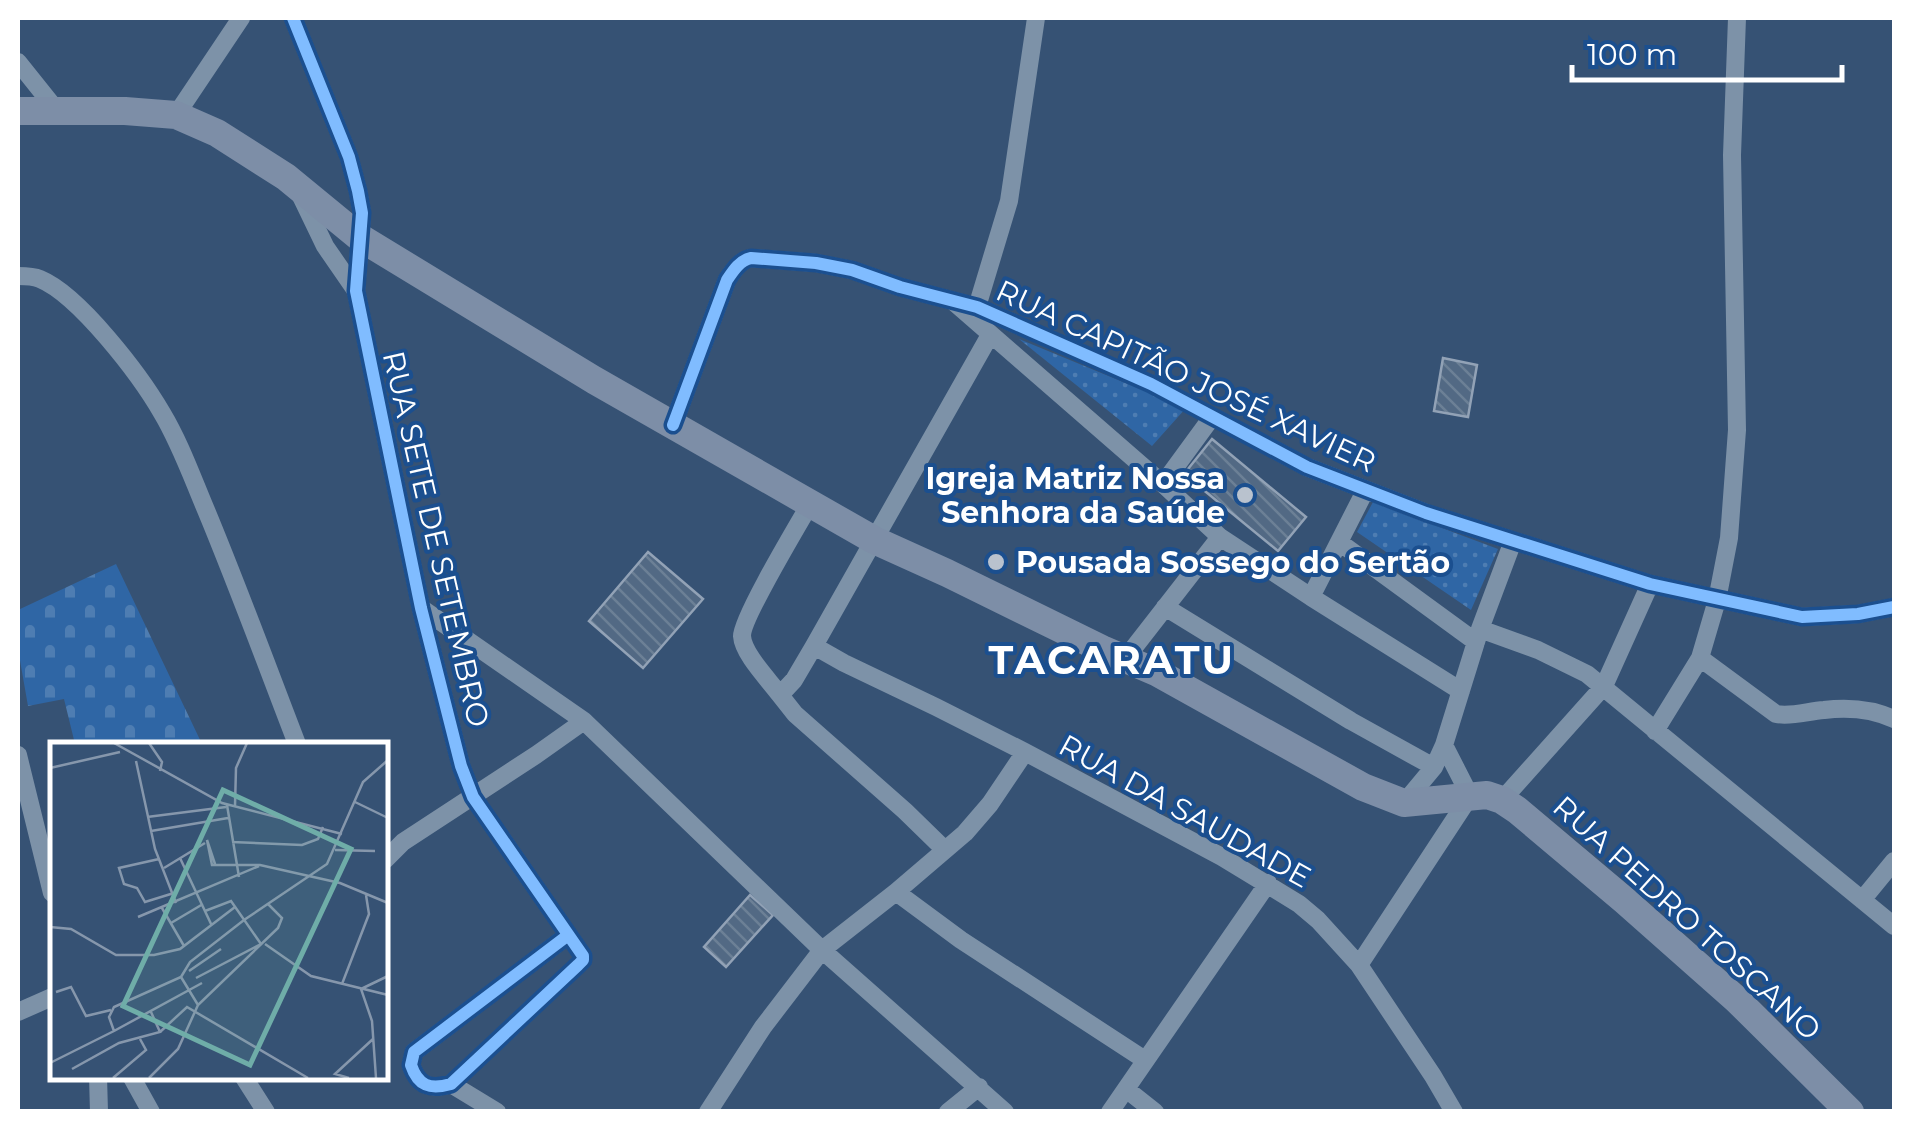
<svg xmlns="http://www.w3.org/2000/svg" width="1912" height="1129" font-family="Montserrat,sans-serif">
  <defs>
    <pattern id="cemetery-stones" width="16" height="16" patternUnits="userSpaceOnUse" patternTransform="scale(2.5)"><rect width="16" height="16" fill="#2f66a5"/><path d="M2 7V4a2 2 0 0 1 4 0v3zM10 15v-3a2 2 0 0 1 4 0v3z" fill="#4e7db2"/></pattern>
    <pattern id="park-dots" width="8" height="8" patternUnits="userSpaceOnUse" patternTransform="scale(2.5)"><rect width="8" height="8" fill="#2f66a5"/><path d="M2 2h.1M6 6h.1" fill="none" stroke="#4e7db2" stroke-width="1.8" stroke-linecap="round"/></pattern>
    <pattern id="building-back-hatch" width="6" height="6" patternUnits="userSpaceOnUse" patternTransform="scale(2.5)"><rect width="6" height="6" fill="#526984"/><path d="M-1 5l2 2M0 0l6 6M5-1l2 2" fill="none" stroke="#6c8096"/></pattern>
  </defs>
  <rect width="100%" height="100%" fill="#365274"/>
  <path fill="url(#cemetery-stones)" d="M116 564 202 744H75L64 699 28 706 18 649V610Z"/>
  <path fill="url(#park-dots)" d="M1019 339 1186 408 1152 446Z
    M1373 502 1498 549 1471 610 1357 532Z"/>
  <path fill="url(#building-back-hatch)" stroke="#92a2b6" stroke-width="2.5" d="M1443 358 1477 365 1468 417 1434 411Z
    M1212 439 1306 517 1278 551 1184 474Z
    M648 552 703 599 643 668 589 621Z
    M750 895 773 915 726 967 704 947Z"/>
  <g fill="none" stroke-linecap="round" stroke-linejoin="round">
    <path stroke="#7d92a8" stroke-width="18" d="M293 18 349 157 358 191 362 213 356 291 421 608 461 766 473 797 583 956V960L578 965 451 1084C430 1090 418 1086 411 1065L414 1052 567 936
      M1737 18 1732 155 1737 430 1729 538 1717 600 1700 658 1776 714C1792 717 1808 711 1824 710 1848 707 1872 709 1894 719
      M18 62 58 112
      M176 115 241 18
      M299 192 325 246 356 291
      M18 276C25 276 33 276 40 279 79 295 140 375 162 413 180 443 192 477 206 510 238 587 267 666 297 744
      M955 303 1163 484 1220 537 1311 597 1461 691
      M977 307 1009 201 1036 18
      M673 425 727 280C733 271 740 260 751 258L816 263 852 270 900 287 977 307 1151 384 1307 467 1426 513 1650 584 1802 617 1858 614 1894 607
      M1163 484 1212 417
      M1339 542 1476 642
      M1311 597 1365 491
      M1165 607 1351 721 1434 767
      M421 608 584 721 822 950 1005 1112
      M1480 629 1538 650 1587 674 1894 926
      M814 646 844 663 936 707 1025 752 1222 857 1299 904 1318 920 1359 965 1433 1076 1454 1112
      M1125 659 1220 537
      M780 695C769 680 743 654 742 636 742 618 798 525 810 504
      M1655 731 1700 658
      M18 755 52 893
      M1502 800 1604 686 1650 584
      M1404 803 1434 767 1444 745 1480 629 1513 541
      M945 850 905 811 795 714 780 695 794 680 814 646 990 335
      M385 860 403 842 536 755 584 721
      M896 892 961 940 1145 1060
      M1862 900 1894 861
      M1359 965 1470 796 1444 745
      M18 1012 52 997
      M98 1076 99 1112
      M131 1076 151 1112
      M243 1076 266 1112
      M451 1084 497 1112
      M1126 1089 1155 1112
      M708 1112 763 1027 822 950 896 892 965 833 990 804 1025 752
      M948 1112 979 1087
      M1110 1112 1268 883"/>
    <path stroke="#7d8ea7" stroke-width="28" d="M18 111H125L176 115 217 133 286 177 359 237 594 380 874 540 947 573 1102 649 1158 673 1363 787 1404 803 1487 795 1502 800 1517 810 1624 900 1737 1000 1850 1112"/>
    <defs>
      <path id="cycleway" d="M293 18 349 157 358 191 362 213 356 291 421 608 461 766 473 797 583 956V960L578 965 451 1084C430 1090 418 1086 411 1065L414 1052 567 936
        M673 425 727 280C733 271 740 260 751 258L816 263 852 270 900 287 977 307 1151 384 1307 467 1426 513 1650 584 1802 617 1858 614 1894 607"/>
    </defs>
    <use href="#cycleway" stroke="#1b4f8f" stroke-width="19"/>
    <use href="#cycleway" stroke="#80bcff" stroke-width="12"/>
  </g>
  <g fill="#b9c2ce" stroke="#1b4f8f" stroke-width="4">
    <circle cx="1245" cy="495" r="10"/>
    <circle cx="996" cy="562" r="10"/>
  </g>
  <g text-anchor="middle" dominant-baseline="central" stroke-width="8" stroke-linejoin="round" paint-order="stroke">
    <g font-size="30" fill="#fff" stroke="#1b4f8f">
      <text transform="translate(1186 376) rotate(25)">RUA CAPITÃO JOSÉ XAVIER</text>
      <text transform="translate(436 539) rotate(77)">RUA SETE DE SETEMBRO</text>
      <text transform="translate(1185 811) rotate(29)">RUA DA SAUDADE</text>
      <text transform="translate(1687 918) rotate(42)">RUA PEDRO TOSCANO</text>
    </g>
    <g font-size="30" font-weight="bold" fill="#fff" stroke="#1b4f8f" text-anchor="end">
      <text x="1225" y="478">Igreja Matriz Nossa<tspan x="1225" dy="34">Senhora da Saúde</tspan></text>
      <text x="1016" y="562" text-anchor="start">Pousada Sossego do Sertão</text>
    </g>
    <g font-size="40" font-weight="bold" letter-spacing="2.5" fill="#fff" stroke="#1b4f8f">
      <text x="1112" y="659">TACARATU</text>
    </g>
  </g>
  <g transform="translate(50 742)">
    <rect width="338" height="338" fill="#365274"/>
    <path fill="none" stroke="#8697ac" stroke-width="2.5" d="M64 1 172 61 292 92M99 1 112 20 110 29M86 19 105 107 126 161M0 26 70 10M305 60 338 76M177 63 189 135M185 64 186 26 197 1M97 75 176 65M101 89 178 76M182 100 252 103 268 97 273 85M285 108 325 109M130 116 162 184M109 117 69 126 74 142 87 146 95 160 124 151M165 122 157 98 162 123H210L290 141 338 161M114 126 155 101M112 166 134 204M155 169 181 159 211 202M88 175 209 124M121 181 153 162M0 185 21 187 66 213H104L130 207 185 165M215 202 261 234 338 253M139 229 171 207M131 235 148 263M146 236 211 202M292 242 319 172 316 153M6 250 21 245 36 274 61 268M64 289 152 241M110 290 137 265 258 336M0 321 64 289 59 275 64 265 131 235 140 220 194 178 277 122 313 40 338 18M22 327 69 301 110 290 101 270M63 336 96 308 90 297M99 336 128 307 148 263 228 186 232 176 218 162M299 336 285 332 323 297M326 336 322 279 311 247 338 234"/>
    <path fill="#6fada8" fill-opacity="0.15" stroke="#6fada8" stroke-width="5" d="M173 48 301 107 200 323 73 264Z"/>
    <rect width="338" height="338" fill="none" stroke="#fff" stroke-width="5"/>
  </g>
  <rect width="1912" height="1129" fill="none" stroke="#ffffff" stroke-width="40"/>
  <path d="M1572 65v15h270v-15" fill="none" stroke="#ffffff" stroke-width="5"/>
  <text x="1587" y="65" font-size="30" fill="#ffffff" stroke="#1b4f8f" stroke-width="8" paint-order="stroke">100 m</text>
</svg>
